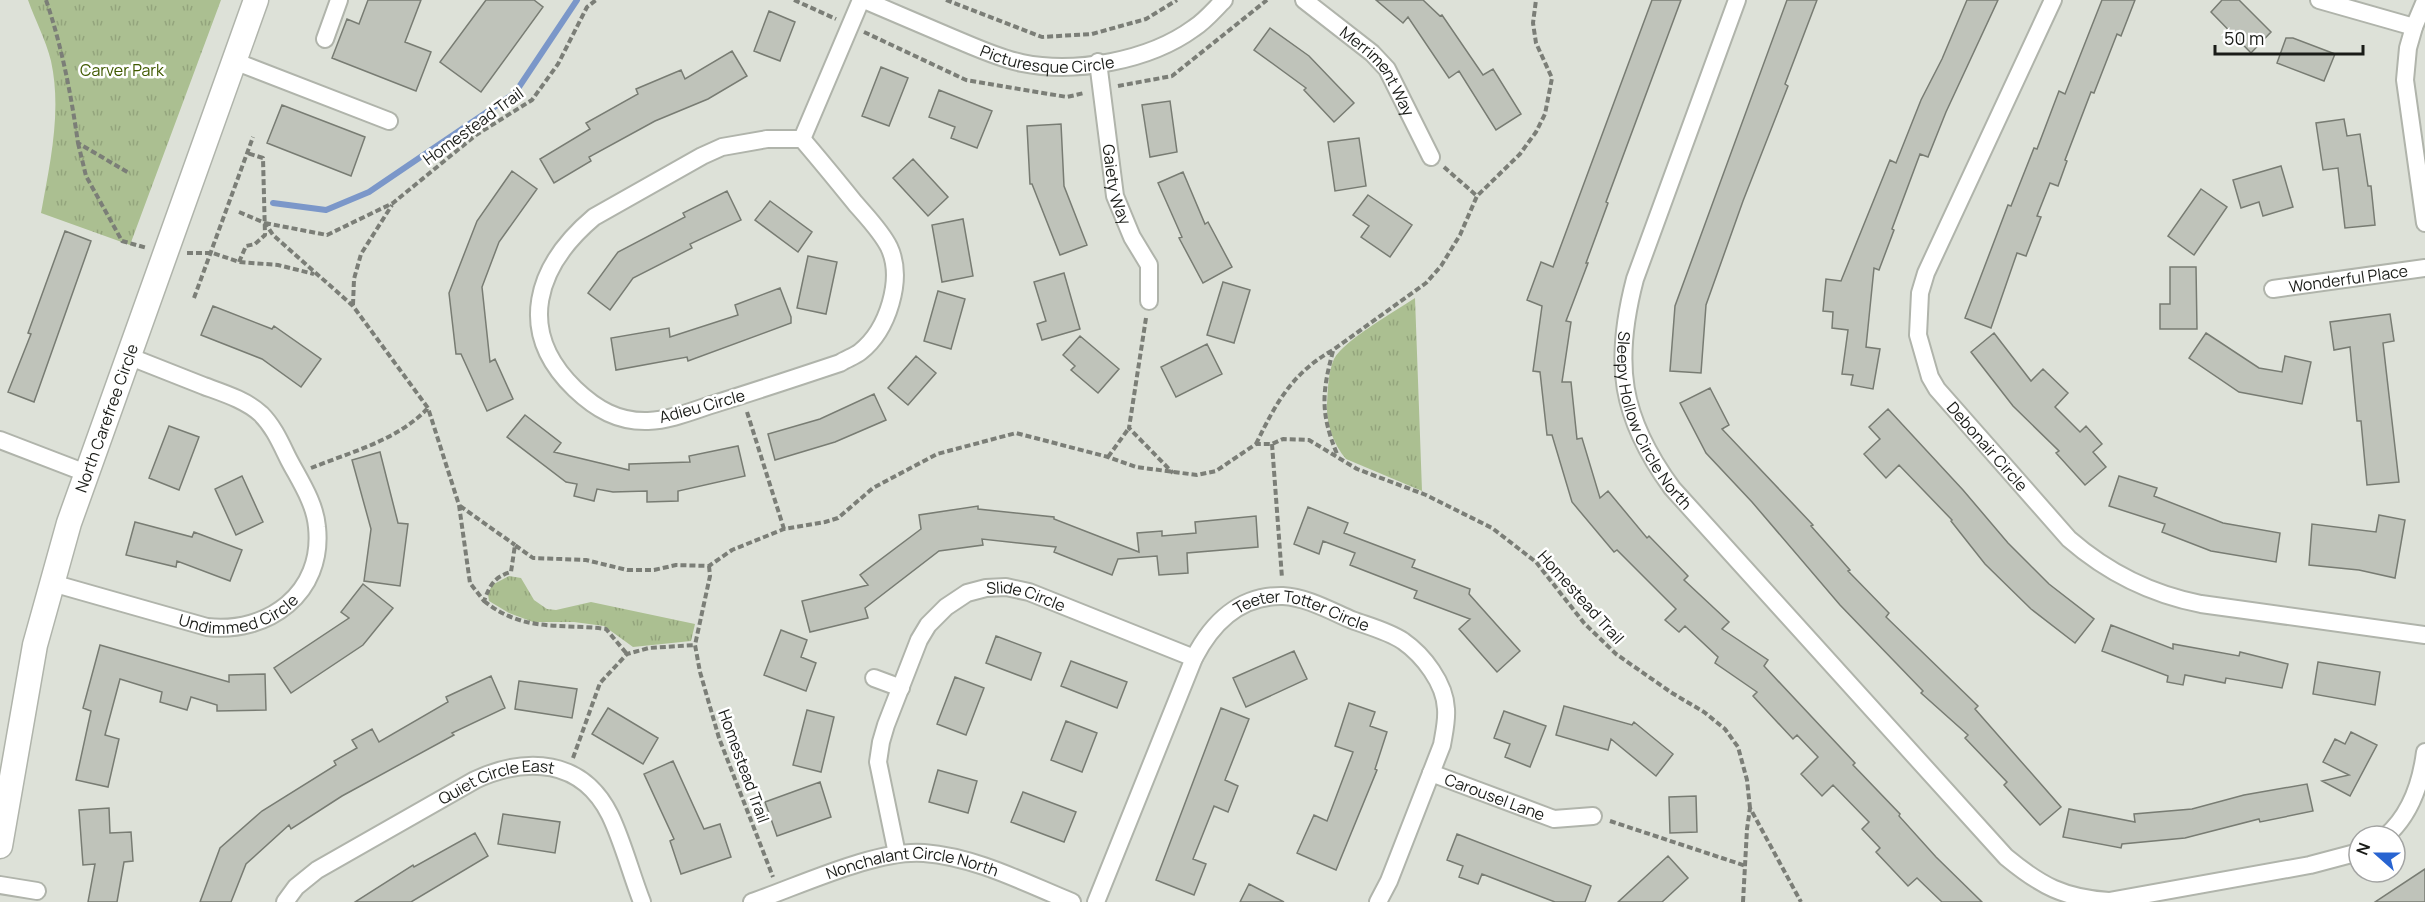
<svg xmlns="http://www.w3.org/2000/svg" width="2425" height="902" font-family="Manrope,sans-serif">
  <defs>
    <pattern id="grass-tufts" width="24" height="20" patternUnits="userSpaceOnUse" patternTransform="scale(1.5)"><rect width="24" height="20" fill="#abbf91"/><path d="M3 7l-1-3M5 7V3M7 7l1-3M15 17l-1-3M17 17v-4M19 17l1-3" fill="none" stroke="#93a47c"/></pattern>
  </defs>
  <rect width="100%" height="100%" fill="#dde1d8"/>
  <path fill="url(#grass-tufts)" d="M28 0H221L130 245 41 213C50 163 62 111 51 61 46 40 35 20 28 0Z
    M1415 298 1422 491 1346 459C1333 444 1326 423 1327 404 1328 389 1328 372 1334 359 1344 340 1396 311 1415 298Z
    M509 576 521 578 534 600 547 609 556 610 591 602 695 624 691 641 633 647 604 626 574 622H533L509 613 489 601 488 594 492 585Z"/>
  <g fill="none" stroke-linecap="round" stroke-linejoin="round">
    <path stroke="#7b97c9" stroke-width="6" d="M273 203 326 210 369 192 515 93 577 0"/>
  </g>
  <path fill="#bfc3ba" stroke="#787c73" stroke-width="1.5" d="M368 0H421L405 42 431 52 416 91 332 58 347 19 359 24Z
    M486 0H534L543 7 481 92 440 62Z
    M1376 0H1423L1440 16 1442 15 1483 75 1493 69 1521 114 1496 130 1459 71 1449 78 1408 17 1403 23Z
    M1652 0H1681L1606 202 1608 203 1586 263H1588L1566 321 1571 322 1562 382H1571L1577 439 1582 438 1600 498 1608 491 1647 538 1649 536 1688 576 1684 580 1729 622 1722 629 1768 660 1764 666 1855 763 1853 765 1900 814 1899 816 1936 857 1982 902H1942L1917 878 1908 886 1876 852 1880 848 1862 829 1869 822 1833 785 1822 796 1801 774 1818 757 1797 735 1793 739 1753 696 1757 692 1715 663 1718 657 1685 626 1679 632 1665 620 1676 609 1617 550 1614 552 1572 502 1552 435H1547L1540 372 1533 371 1542 306 1527 300 1541 262 1553 267Z
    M1787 0H1817L1785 84 1788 86 1743 201 1706 305 1701 373 1670 371 1675 306Z
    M1967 0H1998L1946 112 1928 157 1920 154 1892 229 1894 230 1879 270 1874 268 1866 347 1880 349 1873 389 1851 385 1853 375 1842 374 1848 330 1832 328 1833 312 1823 311 1826 279 1841 281 1890 160 1896 163 1921 100 1942 59Z
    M2102 0H2135L2121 36 2117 34 2094 93 2091 92 2065 160 2067 161 2058 186 2050 183 2037 216 2041 217 2026 256 2017 253 1991 328 1965 318 2008 205 2011 206 2034 148 2037 149 2059 91 2065 94Z
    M2222 0H2239L2271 32 2251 53 2211 12Z
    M769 11 795 22 780 61 754 51Z
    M1270 28 1309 56 1354 103 1334 122 1304 90 1306 88 1254 50Z
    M2286 38H2293L2335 54 2324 81 2277 63Z
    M732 51 747 76 708 99 655 121 589 157 591 161 554 183 540 159 590 129 586 123 638 94 636 89 681 70 685 79Z
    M881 67 908 78 889 126 862 116Z
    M939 90 992 111 977 148 951 138 955 127 929 117Z
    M1170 101 1177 152 1150 157 1142 105Z
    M282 105 365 137 351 176 267 143Z
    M2344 119 2347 136 2360 134 2368 186H2371L2375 225 2345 228 2338 168 2323 170 2316 123Z
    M1061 124 1064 186 1087 245 1060 255 1032 184H1030L1027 126Z
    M1359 138 1366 186 1335 191 1328 142Z
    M913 159 948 197 928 216 893 178Z
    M2281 166 2293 207 2263 216 2259 202 2241 208 2233 180Z
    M512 171 537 189 499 242 482 287 490 362 495 359 513 399 487 411 461 354H456L449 293 477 221Z
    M1183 172 1205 224 1208 222 1232 267 1203 283 1179 238 1182 237 1158 183Z
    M2201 189 2227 207 2194 255 2168 236Z
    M727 191 741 220 690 244 692 248 633 278 610 310 588 293 618 252 685 217 683 213Z
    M1368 195 1412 225 1390 257 1361 237 1369 226 1353 215Z
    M770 201 812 232 798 252 755 220Z
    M963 219 973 276 942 282 932 225Z
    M65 231 91 241 34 402 8 392 31 334 28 333Z
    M808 256 837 262 826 314 797 308Z
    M2170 267H2196L2197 329H2160V304H2170Z
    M1064 273 1080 329 1042 340 1037 324 1046 321 1034 282Z
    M1223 282 1250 290 1234 343 1207 335Z
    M780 288 791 317V323L688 361 687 357 616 370 611 338 669 328 670 337 738 315 735 305Z
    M938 291 965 299 951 349 924 341Z
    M213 306 272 329 274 326 321 359 301 387 262 359 201 335Z
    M2390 314 2394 341 2383 343 2399 482 2367 485 2361 421H2357L2350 347 2334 350 2330 322Z
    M1994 333 2031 381 2043 369 2068 393 2055 407 2080 432 2086 426 2102 444 2093 452 2106 467 2085 485 2056 453 2059 451 2013 406 1971 352Z
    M2206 333 2259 368 2282 372 2285 356 2311 362 2302 404 2239 392 2189 358Z
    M1080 336 1119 369 1098 393 1071 370 1075 366 1063 355Z
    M1207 344 1222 374 1176 397 1161 367Z
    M916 356 936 373 908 405 888 388Z
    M1710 388 1729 425 1722 429 1813 525 1811 526 1850 570 1848 571 1889 613 1886 617 1978 706 1975 709 2061 807 2040 825 2004 785 2007 782 1965 738 1968 735 1921 693 1923 691 1840 605 1752 502 1706 453 1680 403Z
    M874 394 886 420 835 442 775 460 768 434 820 419Z
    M1888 409 1963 490 2008 543 2049 584 2094 619 2075 643 2031 609 1985 564 1951 521 1952 520 1899 465 1886 478 1864 454 1880 439 1869 427Z
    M525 415 561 443 554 452 629 470V464L690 462 689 456 738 446 745 476 678 491V501L647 502V491L613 492 597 489 594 501 574 496 577 484 566 482 507 437Z
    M169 426 199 437 179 490 149 478Z
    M380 452 398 523 408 524 400 586 364 581 371 529 352 460Z
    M242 476 263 522 236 535 215 489Z
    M2119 476 2157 488 2154 496 2223 523 2280 533 2276 562 2211 551 2162 532 2165 524 2109 506Z
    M978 506V509L1054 517V519L1139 552 1137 533 1162 531V536L1196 533 1195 522 1256 516 1258 547 1187 553 1188 573 1159 575 1157 556 1118 559 1112 575 1054 552 1056 547 982 539 983 545 939 551 865 608 868 618 810 632 802 601 868 585 860 575 921 529 919 515Z
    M1308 507 1348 523 1344 533 1415 560 1412 567 1470 589 1469 594 1520 651 1497 672 1459 629 1470 619 1414 598 1417 591 1350 565 1355 553 1323 541 1319 554 1294 544Z
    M2379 515 2405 520 2395 578 2359 570 2309 565 2312 524 2376 532Z
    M135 522 192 537 194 532 242 550 230 581 177 561 176 567 126 555Z
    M363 584 393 608 363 645 291 693 274 668 349 618 341 612Z
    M2111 625 2173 649V644L2239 656 2240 652 2288 664 2282 688 2226 678 2225 683 2185 675 2183 685 2167 682 2168 676 2102 651Z
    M781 630 807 640 801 657 816 663 806 691 764 675Z
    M996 636 1041 653 1031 680 986 663Z
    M100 645 229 682V675L265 674 266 710 217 711V705L191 697 187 710 160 702 162 692 120 679 105 735 119 739 108 787 76 780 91 711 83 708Z
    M1294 651 1307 679 1246 707 1233 678Z
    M1071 661 1127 682 1117 708 1061 686Z
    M2318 662 2380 672 2375 705 2313 694Z
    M491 676 505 708 452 733 454 735 342 796 291 829 289 825 246 864 231 902H200L220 848 262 811 336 765 334 761 357 748 352 740 372 729 379 742 448 702 446 697Z
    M955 677 984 688 966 735 937 724Z
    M519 681 577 689 572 718 515 709Z
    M1349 703 1375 712 1370 726 1387 732 1375 769 1377 770 1336 870 1297 853 1314 815 1327 821 1353 752 1335 746Z
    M1564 706 1632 725 1634 722 1673 754 1656 776 1611 739 1608 750 1556 735Z
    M608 708 658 738 643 764 592 734Z
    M1221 708 1249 719 1225 780 1238 786 1228 812 1214 806 1193 859 1206 864 1194 895 1156 880Z
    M807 710 834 717 821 772 793 765Z
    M1504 711 1546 726 1530 767 1505 757 1510 744 1494 738Z
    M1066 721 1097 733 1082 772 1051 760Z
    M2351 732 2377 745 2350 796 2322 781 2349 775 2323 762 2335 739 2345 744Z
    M673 761 704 829 720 824 731 857 681 874 670 841 674 839 644 774Z
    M938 770 977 781 968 813 929 802Z
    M820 782 831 817 777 836 765 802Z
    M2307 784 2313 811 2260 822 2259 819 2185 838 2122 844 2121 848 2063 837 2069 809 2135 822 2134 814 2192 809 2244 795Z
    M1023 792 1076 812 1064 842 1011 822Z
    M1696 796 1697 832 1670 833 1669 797Z
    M109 808 110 833 131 832 133 861 124 862 117 902H88L95 864 83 865 79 810Z
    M503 814 560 822 555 853 498 844Z
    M475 833 488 856 411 902H355L413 865 414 867Z
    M1457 834 1591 886 1585 902H1555L1482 874 1478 884 1459 877 1463 866 1447 860Z
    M1668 856 1688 878 1662 902H1618Z
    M2425 869V902H2375Z
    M1249 884 1284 902H1240Z"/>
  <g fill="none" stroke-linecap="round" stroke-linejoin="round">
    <defs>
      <g id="street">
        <path id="s1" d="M864 0C894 13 923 25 953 38 975 47 998 58 1022 63 1075 74 1149 61 1194 28 1205 21 1214 10 1224 0"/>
        <path id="s2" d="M1304 0 1372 53 1387 69 1431 157"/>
        <path id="s3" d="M1737 0 1635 279C1613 363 1620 417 1672 488L2006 857C2041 886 2064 898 2109 901L2310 865 2359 852"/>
        <path id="s4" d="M2053 0 1926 273 1920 293 1918 335 1930 377 1937 389 2069 539C2108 573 2150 594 2201 604L2425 635"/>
        <path d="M2319 0 2414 27"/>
        <path d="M2425 1 2414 27 2408 48 2405 80 2425 223"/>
        <path d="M325 39 339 0"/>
        <path d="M234 61 389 121"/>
        <path id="s5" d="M1098 62 1115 196 1132 237 1149 265V301"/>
        <path d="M767 139H802C820 160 838 182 855 203 867 217 881 231 889 247 904 279 888 330 860 352 855 356 846 359 840 363 798 377 756 391 714 404 692 411 671 420 648 421 618 422 596 409 575 389 515 331 536 266 594 217L702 156 722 147Z"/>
        <path d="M802 139 861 0"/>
        <path id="s6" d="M2273 289 2425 268"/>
        <path d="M0 440 86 473"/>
        <path id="s7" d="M52 583 207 627C268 634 324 593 317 527 315 503 300 481 289 460 281 444 274 427 261 414 246 400 223 393 204 386 179 376 153 366 128 356"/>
        <path d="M874 678 901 688"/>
        <path id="s8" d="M1431 773 1554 819 1593 816"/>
        <path d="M2386 836C2410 815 2421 783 2425 752"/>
        <path id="s9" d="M897 854 878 762 881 742 886 725 919 640 928 625 946 607 967 593 986 588 1006 587 1029 592 1194 658"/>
        <path d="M0 885 37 891"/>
        <path id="s10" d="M285 902 296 887 317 870 475 780C527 756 582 759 610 815 623 842 631 874 642 902"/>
        <path id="s11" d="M752 902C799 886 876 849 924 853 976 857 1025 883 1072 902"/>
        <path id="s12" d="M1096 902 1194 658C1212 623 1240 595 1283 596 1306 597 1331 611 1352 620 1368 626 1388 631 1403 641 1423 655 1445 683 1446 709 1447 721 1444 733 1442 745L1389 881 1378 902"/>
      </g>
      <g id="secondary">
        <path id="s13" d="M0 846 35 645 69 523 256 0"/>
      </g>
    </defs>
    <use href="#street" stroke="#b0b4ab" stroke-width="20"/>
    <use href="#secondary" stroke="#b0b4ab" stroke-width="27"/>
    <path stroke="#7b7e77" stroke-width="4" stroke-dasharray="6 3" stroke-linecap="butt" d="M46 0C62 47 71 94 78 143L129 173
      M794 0 836 19
      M946 0 1042 37 1092 34 1146 19 1177 0
      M864 32 966 80 1067 97 1084 93
      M1118 86 1172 76 1267 0
      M78 143 86 176 122 241 147 248
      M1444 167 1477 196
      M239 212 265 223 273 235 353 306 428 408 459 505 470 583 484 601C490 585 494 577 511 572L515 545 533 558 586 560 627 570H654L676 565 709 566 732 550 784 529 825 522 838 518 873 488 937 454 1016 433 1108 457 1136 467 1197 475 1216 471 1256 444H1272L1283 439 1309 440 1357 469 1426 495 1492 528 1536 562 1584 623 1616 654 1672 693 1704 712 1725 729 1738 747 1747 780 1750 808
      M265 223 327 235 393 203 476 135 532 100 558 64 587 7 596 0
      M187 253H213L239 262 278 265 314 274
      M239 262 246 246 255 244 265 235 263 158 247 153
      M194 298 253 137
      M353 305 354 279 361 254 392 205
      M1146 318 1129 428 1173 473
      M1333 351C1322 392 1320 413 1337 454
      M747 412 784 529
      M1256 444C1276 403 1292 373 1333 350L1426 283 1441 266 1460 235 1477 196 1520 154 1536 132 1545 114 1552 78 1536 43 1533 23 1536 0
      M1272 444 1282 578
      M1108 457 1129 428
      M311 468C351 452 398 440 428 408
      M460 506 515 545
      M709 566 710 576 695 645 700 672 719 738 773 877
      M484 601C524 633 560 623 606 629L627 654
      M573 758 600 683 627 654 649 648 695 645
      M1610 821 1746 866
      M1743 902 1747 829 1750 808 1801 902"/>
    <use href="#street" stroke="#fff" stroke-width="16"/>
    <use href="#secondary" stroke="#fff" stroke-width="24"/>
  </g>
  <g text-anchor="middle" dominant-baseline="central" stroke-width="5" stroke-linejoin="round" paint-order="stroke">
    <g font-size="16" fill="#1a1c18" stroke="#fff">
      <text stroke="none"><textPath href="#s1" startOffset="195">Picturesque Circle</textPath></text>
      <text stroke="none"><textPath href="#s2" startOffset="104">Merriment Way</textPath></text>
      <text transform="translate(473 126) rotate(-36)">Homestead Trail</text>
      <text stroke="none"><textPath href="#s5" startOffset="124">Gaiety Way</textPath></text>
      <text stroke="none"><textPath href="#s6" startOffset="76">Wonderful Place</textPath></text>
      <text transform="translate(702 406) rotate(-15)">Adieu Circle</text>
      <text stroke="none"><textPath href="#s13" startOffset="442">North Carefree Circle</textPath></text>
      <text stroke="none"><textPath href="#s3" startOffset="447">Sleepy Hollow Circle North</textPath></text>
      <text stroke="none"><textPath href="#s4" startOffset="498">Debonair Circle</textPath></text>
      <text transform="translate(1581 597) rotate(48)">Homestead Trail</text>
      <text stroke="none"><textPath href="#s9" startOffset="352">Slide Circle</textPath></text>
      <text stroke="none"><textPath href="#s7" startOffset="195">Undimmed Circle</textPath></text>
      <text stroke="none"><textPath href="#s12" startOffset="398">Teeter Totter Circle</textPath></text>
      <text transform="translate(744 766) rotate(70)">Homestead Trail</text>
      <text stroke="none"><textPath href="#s10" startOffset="248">Quiet Circle East</textPath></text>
      <text stroke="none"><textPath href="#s8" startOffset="68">Carousel Lane</textPath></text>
      <text stroke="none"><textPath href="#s11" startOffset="168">Nonchalant Circle North</textPath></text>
    </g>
    <g font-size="16" fill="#405a00" stroke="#fff">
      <text x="122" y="70">Carver Park</text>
    </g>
  </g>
  <g transform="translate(2377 854) rotate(291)"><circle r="28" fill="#ffffff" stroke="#a3a4a3" stroke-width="1.5"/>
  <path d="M0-4.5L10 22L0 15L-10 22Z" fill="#2864d1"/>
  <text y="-9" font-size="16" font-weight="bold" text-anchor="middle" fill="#1a1c18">N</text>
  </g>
  <path d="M2215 45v9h148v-9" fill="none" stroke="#1a1c18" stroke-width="3"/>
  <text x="2224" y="45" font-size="18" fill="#1a1c18" stroke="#ffffff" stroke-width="4.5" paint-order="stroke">50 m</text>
</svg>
